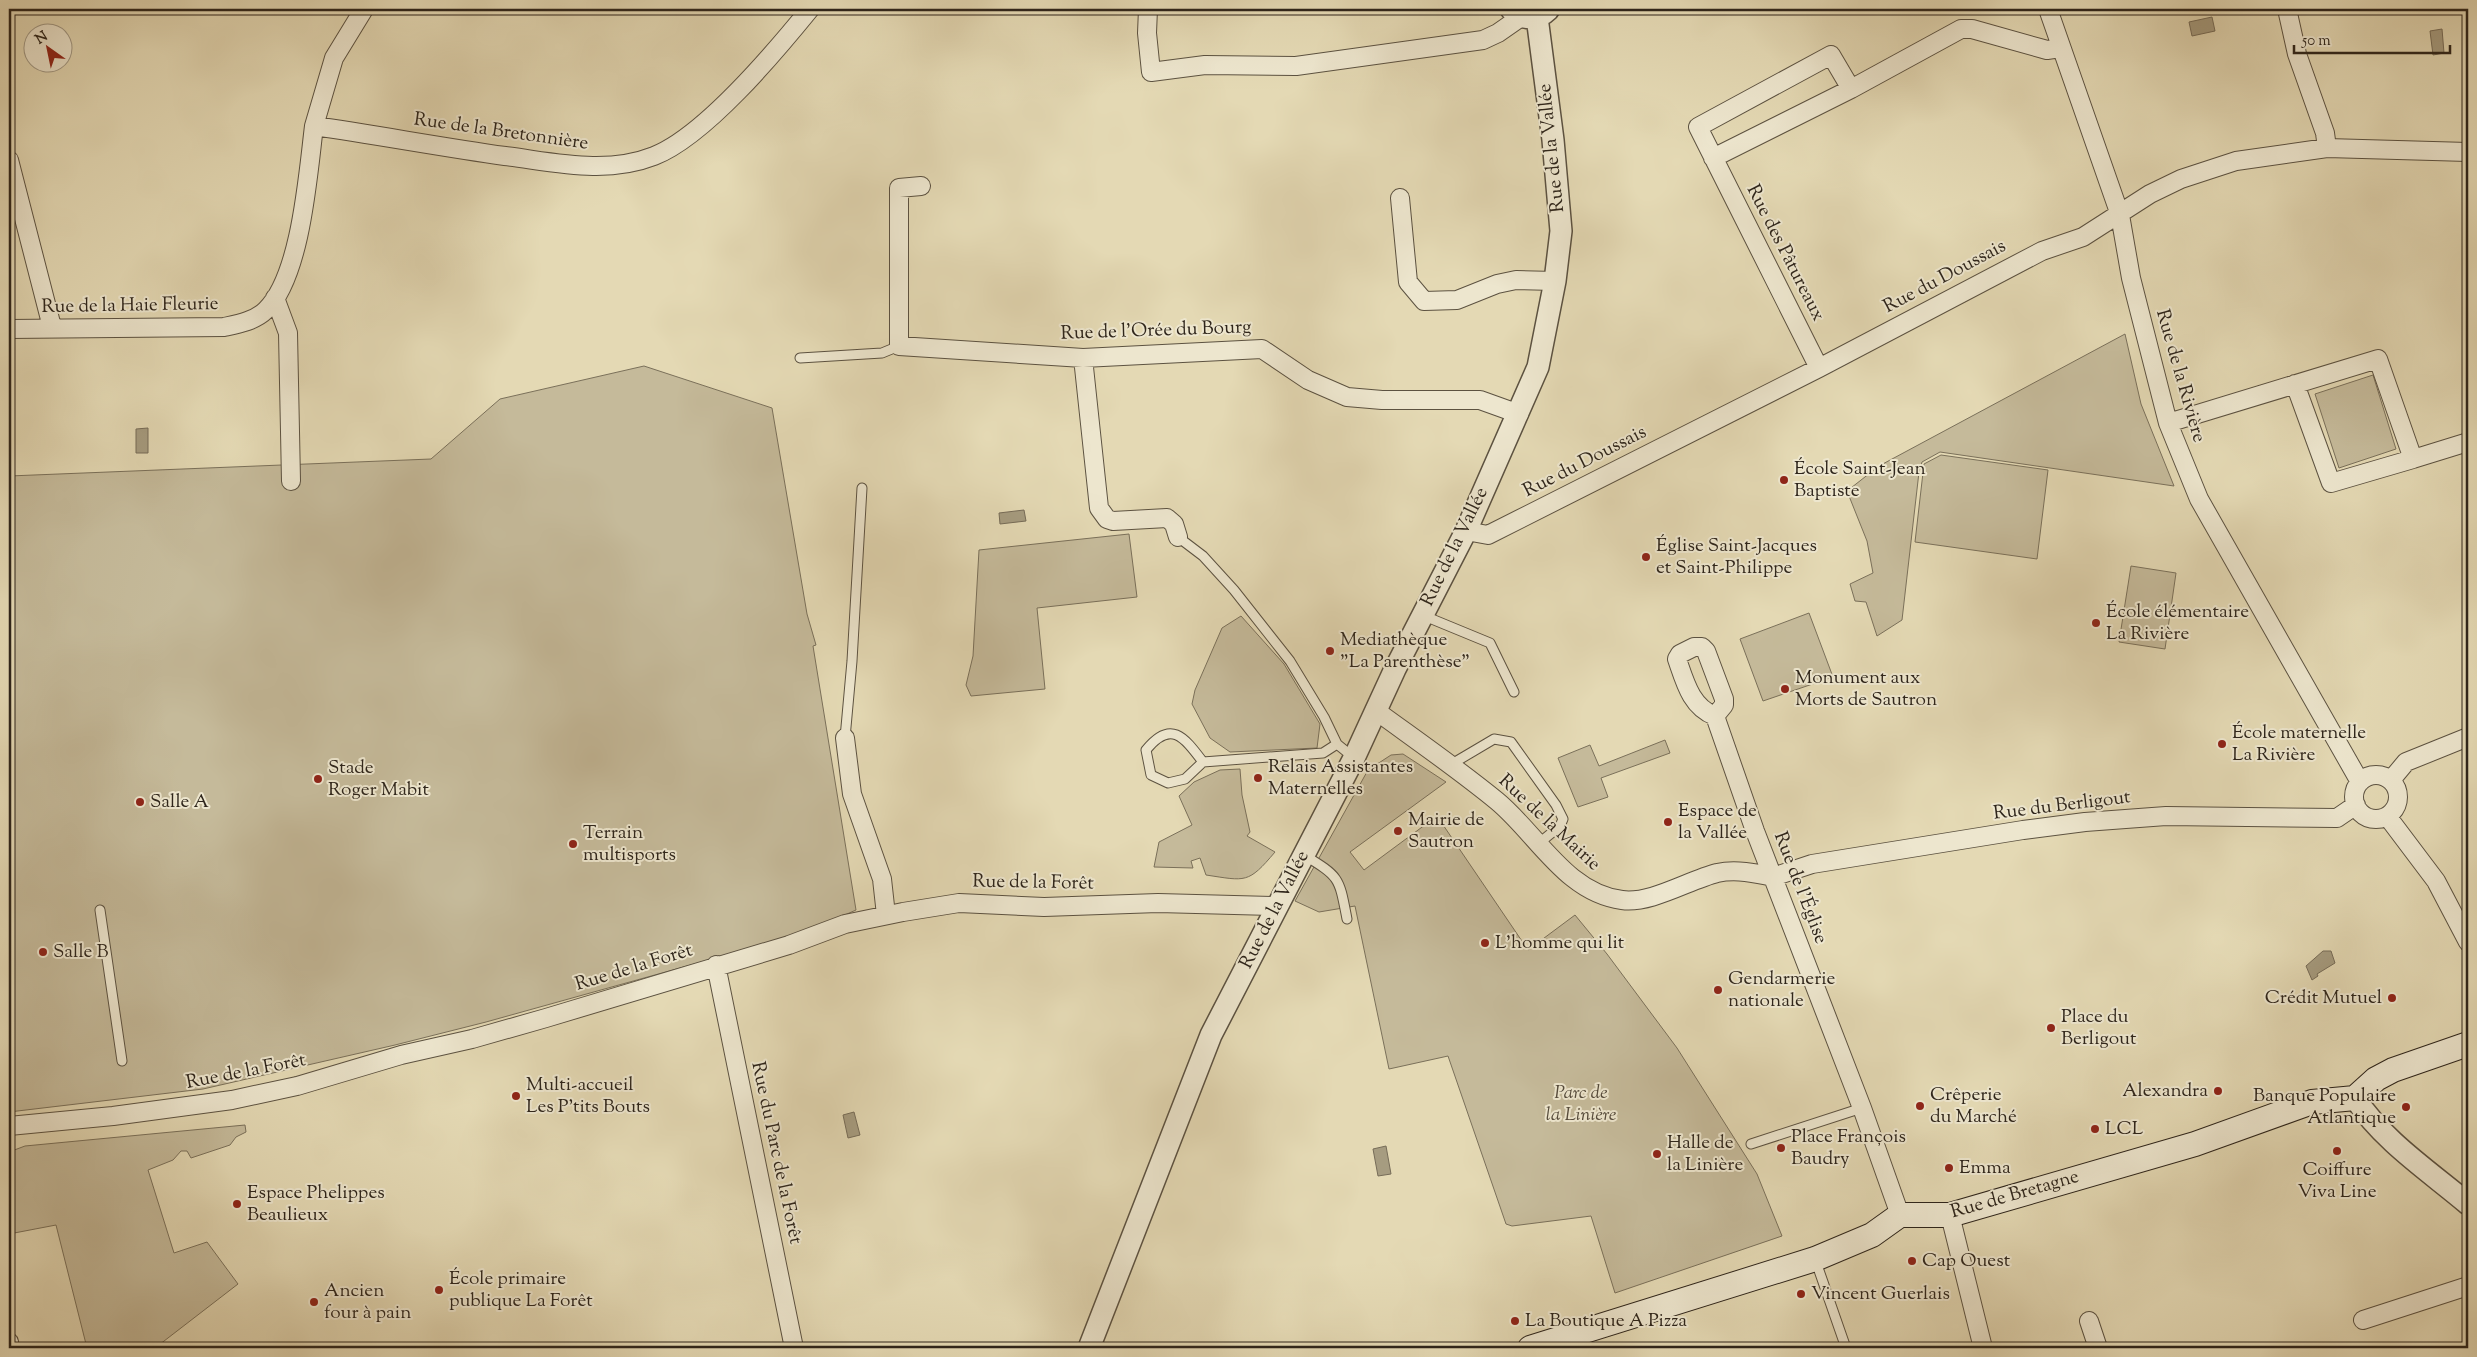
<svg xmlns="http://www.w3.org/2000/svg" width="2477" height="1357" font-family="'Sorts Mill Goudy',serif">
  <rect width="100%" height="100%" fill="#e4d9b4"/>
  <filter id="stains"><feTurbulence type="fractalNoise" baseFrequency=".004" numOctaves="4"/><feColorMatrix values="0 0 0 0 .2 0 0 0 0 .09 0 0 0 0 .02 0 0 0 .5 -.17"/></filter>
  <radialGradient id="worn" r=".72"><stop offset=".6" stop-color="#630" stop-opacity="0"/><stop offset="1" stop-color="#630" stop-opacity=".3"/></radialGradient>
  <path fill="#c5ba9a" stroke="#7a705a" d="M2125 334 2141 404 2174 486 1940 452 1922 462 1919 472 1902 620 1877 636 1866 602 1855 601 1850 584 1873 573 1867 541 1847 491 1879 466Z
    M644 366 772 408 807 614 816 645 813 646 856 910 802 934 486 1022 395 1045 203 1089 9 1112V476L431 459 500 399Z
    M2373 375 2396 449 2339 468 2315 394Z
    M1941 455 2048 470 2037 559 1915 542 1924 464Z
    M1129 534 1137 597 1037 608 1045 689 971 696 966 685 973 656 979 550Z
    M2131 566 2176 573 2165 649 2119 642Z
    M1809 613 1833 677 1763 701 1740 639Z
    M1241 616 1284 664 1320 724 1317 748 1230 752 1210 738 1192 704 1195 690 1222 628Z
    M1665 740 1670 753 1601 778 1608 797 1578 807 1558 758 1590 745 1599 766Z
    M1403 754 1446 782 1350 852 1364 870 1437 816 1528 950 1575 915 1607 954 1677 1048 1757 1174 1782 1236 1615 1293 1591 1216 1512 1226 1506 1224 1448 1056 1389 1069 1355 906 1319 912 1295 901 1368 770 1391 755Z
    M1240 769 1242 795 1250 832 1247 836 1275 852C1248 884 1246 881 1206 875L1200 858 1191 861 1193 868 1154 867 1159 842 1192 825 1179 796 1194 782 1220 770Z
    M245 1125 246 1132 236 1137 230 1145 191 1158 187 1151H181L173 1160 148 1170 174 1253 207 1242 238 1284 155 1348H87L56 1225 9 1234V1152L25 1146Z"/>
  <path fill="#a69c80" stroke="#766c58" d="M2212 17 2215 31 2192 36 2189 22Z
    M2442 29 2444 53 2433 55 2430 31Z
    M148 428V453H136V429Z
    M1024 510 1026 521 1000 524 999 513Z
    M2323 951H2331L2335 963 2317 974 2318 976 2312 980 2306 966Z
    M854 1112 860 1135 848 1138 843 1115Z
    M1386 1146 1391 1174 1378 1176 1373 1149Z"/>
  <g fill="none" stroke-linecap="round" stroke-linejoin="round">
    <defs>
      <path id="service" d="M800 358 882 353 899 346
        M1178 537 1203 556 1234 590 1290 661 1324 717 1337 744 1353 757
        M1422 615 1490 643 1514 692
        M845 738 852 661 862 488
        M1203 762 1185 779 1168 783 1151 775 1146 750C1171 719 1184 737 1203 762L1323 753 1337 744
        M1450 765 1494 739 1511 742 1556 805 1563 819 1560 826 1538 844
        M1304 855C1340 877 1339 877 1347 919
        M100 910 122 1061
        M1751 1144 1862 1108
        M1815 1259 1846 1348"/>
      <path id="minor" d="M364 9 334 58 314 126C377 135 441 147 505 156 554 162 606 175 654 156 705 136 775 52 810 9
        M1148 9 1147 33 1151 72 1205 65 1296 66 1483 40 1498 33 1521 17
        M2048 9 2120 215 2131 278 2168 423 2199 499 2360 782
        M2287 9 2297 54 2325 133 2327 148
        M1713 158 1851 89 1961 29H1972L2047 50 2060 48
        M9 160 52 327
        M921 186 899 188V346L1083 358 1262 349 1308 380 1347 397 1382 400H1480L1519 414
        M1400 198 1408 282 1424 301 1457 300 1497 284 1516 280 1555 281
        M275 298 288 333 291 481
        M9 329 224 327C238 324 255 321 266 310 301 276 308 174 314 126
        M1083 358 1099 508 1107 519 1113 521 1167 518 1174 524 1178 537
        M1819 368 1698 127 1831 55 1851 89
        M2295 384 2331 483 2413 459
        M2168 423 2378 359 2413 459 2468 442
        M1466 531 1488 535 1819 368 2042 251 2083 237 2150 194 2181 179 2236 161 2327 148 2468 152
        M1694 647H1702L1706 651 1724 699V705L1715 716C1691 707 1685 682 1677 659L1680 654Z
        M1375 710C1416 740 1458 769 1497 801 1537 834 1566 893 1622 900 1651 904 1689 880 1717 873 1736 869 1755 873 1773 877
        M1715 716 1755 831 1862 1108 1900 1215
        M845 738 852 794 882 879 886 915
        M2354 797a22 22 0 1 1 44 0a22 22 0 1 1-44 0Z
        M2391 780 2406 762 2468 737
        M2387 816 2436 881 2468 942
        M1773 877 1812 864 2023 830 2085 822 2166 816 2337 818 2356 805
        M716 965 794 1348
        M9 1126 113 1116 232 1100 297 1086 401 1055 472 1039 546 1018 789 945 845 924 903 912 959 903 1044 907 1158 903 1276 906
        M1950 1215 1983 1348
        M2363 1320 2468 1286
        M2089 1321 2098 1348
        M9 1342 10 1348"/>
      <path id="tertiary" d="M1511 9C1520 20 1537 21 1548 10
        M2355 1098C2383 1141 2429 1171 2468 1204
        M1089 1348 1211 1035 1354 758 1395 669 1466 531 1538 367 1555 281 1561 231 1553 140 1537 17"/>
      <path id="secondary" d="M1530 1348 1815 1259 1872 1235 1900 1215H1950L2195 1144 2312 1102 2355 1098 2376 1079 2393 1070 2468 1044"/>
    </defs>
    <use href="#service" stroke="#5c5241" stroke-width="11"/>
    <use href="#minor" stroke="#5c5241" stroke-width="20"/>
    <use href="#tertiary" stroke="#5c5241" stroke-width="24"/>
    <use href="#secondary" stroke="#2e251b" stroke-width="26"/>
    <use href="#service" stroke="#ede6ce" stroke-width="9"/>
    <use href="#minor" stroke="#ede6ce" stroke-width="18"/>
    <use href="#tertiary" stroke="#ede6ce" stroke-width="21"/>
    <use href="#secondary" stroke="#ede6ce" stroke-width="24"/>
  </g>
  <g fill="#8f2418" stroke="#ede6ce" stroke-width="2">
    <circle cx="1784" cy="480" r="5"/>
    <circle cx="1646" cy="557" r="5"/>
    <circle cx="2096" cy="623" r="5"/>
    <circle cx="1330" cy="651" r="5"/>
    <circle cx="1785" cy="689" r="5"/>
    <circle cx="2222" cy="744" r="5"/>
    <circle cx="1258" cy="778" r="5"/>
    <circle cx="318" cy="779" r="5"/>
    <circle cx="140" cy="802" r="5"/>
    <circle cx="1668" cy="822" r="5"/>
    <circle cx="1398" cy="831" r="5"/>
    <circle cx="573" cy="844" r="5"/>
    <circle cx="1485" cy="943" r="5"/>
    <circle cx="43" cy="952" r="5"/>
    <circle cx="1718" cy="990" r="5"/>
    <circle cx="2392" cy="998" r="5"/>
    <circle cx="2051" cy="1028" r="5"/>
    <circle cx="2218" cy="1091" r="5"/>
    <circle cx="516" cy="1096" r="5"/>
    <circle cx="1920" cy="1106" r="5"/>
    <circle cx="2406" cy="1107" r="5"/>
    <circle cx="2095" cy="1129" r="5"/>
    <circle cx="1781" cy="1148" r="5"/>
    <circle cx="2337" cy="1151" r="5"/>
    <circle cx="1657" cy="1154" r="5"/>
    <circle cx="1949" cy="1168" r="5"/>
    <circle cx="237" cy="1204" r="5"/>
    <circle cx="1912" cy="1261" r="5"/>
    <circle cx="439" cy="1290" r="5"/>
    <circle cx="1801" cy="1294" r="5"/>
    <circle cx="314" cy="1302" r="5"/>
    <circle cx="1515" cy="1321" r="5"/>
  </g>
  <g text-anchor="middle" dominant-baseline="central" stroke-width="4" stroke-linejoin="round" paint-order="stroke">
    <g font-size="19" fill="#2e251b" stroke="#ede6ce">
      <text transform="translate(501 132) rotate(8)">Rue de la Bretonnière</text>
      <text transform="translate(1552 148) rotate(-96)">Rue de la Vallée</text>
      <text transform="translate(1785 253) rotate(63)">Rue des Pâtureaux</text>
      <text transform="translate(1945 277) rotate(-28)">Rue du Doussais</text>
      <text transform="translate(130 306) rotate(-1)">Rue de la Haie Fleurie</text>
      <text transform="translate(1156 331) rotate(-2)">Rue de l'Orée du Bourg</text>
      <text transform="translate(2180 376) rotate(74)">Rue de la Rivière</text>
      <text transform="translate(1585 462) rotate(-27)">Rue du Doussais</text>
      <text transform="translate(1455 547) rotate(-64)">Rue de la Vallée</text>
      <text transform="translate(2062 806) rotate(-7)">Rue du Berligout</text>
      <text transform="translate(1549 823) rotate(43)">Rue de la Mairie</text>
      <text transform="translate(1033 883) rotate(1)">Rue de la Forêt</text>
      <text transform="translate(1800 888) rotate(69)">Rue de l'Église</text>
      <text transform="translate(1275 910) rotate(-63)">Rue de la Vallée</text>
      <text transform="translate(634 968) rotate(-17)">Rue de la Forêt</text>
      <text transform="translate(246 1072) rotate(-11)">Rue de la Forêt</text>
      <text transform="translate(776 1153) rotate(78)">Rue du Parc de la Forêt</text>
      <text transform="translate(2015 1195) rotate(-16)">Rue de Bretagne</text>
    </g>
    <g font-size="19" fill="#2e251b" stroke="#ede6ce" text-anchor="start">
      <text x="1794" y="469">École Saint-Jean<tspan x="1794" dy="22">Baptiste</tspan></text>
      <text x="1656" y="546">Église Saint-Jacques<tspan x="1656" dy="22">et Saint-Philippe</tspan></text>
      <text x="2106" y="612">École élémentaire<tspan x="2106" dy="22">La Rivière</tspan></text>
      <text x="1340" y="640">Mediathèque<tspan x="1340" dy="22">"La Parenthèse"</tspan></text>
      <text x="1795" y="678">Monument aux<tspan x="1795" dy="22">Morts de Sautron</tspan></text>
      <text x="2232" y="733">École maternelle<tspan x="2232" dy="22">La Rivière</tspan></text>
      <text x="1268" y="767">Relais Assistantes<tspan x="1268" dy="22">Maternelles</tspan></text>
      <text x="328" y="768">Stade<tspan x="328" dy="22">Roger Mabit</tspan></text>
      <text x="150" y="802">Salle A</text>
      <text x="1678" y="811">Espace de<tspan x="1678" dy="22">la Vallée</tspan></text>
      <text x="1408" y="820">Mairie de<tspan x="1408" dy="22">Sautron</tspan></text>
      <text x="583" y="833">Terrain<tspan x="583" dy="22">multisports</tspan></text>
      <text x="1495" y="943">L'homme qui lit</text>
      <text x="53" y="952">Salle B</text>
      <text x="1728" y="979">Gendarmerie<tspan x="1728" dy="22">nationale</tspan></text>
      <text x="2382" y="998" text-anchor="end">Crédit Mutuel</text>
      <text x="2061" y="1017">Place du<tspan x="2061" dy="22">Berligout</tspan></text>
      <text x="526" y="1085">Multi-accueil<tspan x="526" dy="22">Les P'tits Bouts</tspan></text>
      <text x="2208" y="1091" text-anchor="end">Alexandra</text>
      <text x="1930" y="1095">Crêperie<tspan x="1930" dy="22">du Marché</tspan></text>
      <text x="2396" y="1096" text-anchor="end">Banque Populaire<tspan x="2396" dy="22">Atlantique</tspan></text>
      <text x="2105" y="1129">LCL</text>
      <text x="1791" y="1137">Place François<tspan x="1791" dy="22">Baudry</tspan></text>
      <text x="1667" y="1143">Halle de<tspan x="1667" dy="22">la Linière</tspan></text>
      <text x="1959" y="1168">Emma</text>
      <text x="2337" y="1170" text-anchor="middle">Coiffure<tspan x="2337" dy="22">Viva Line</tspan></text>
      <text x="247" y="1193">Espace Phelippes<tspan x="247" dy="22">Beaulieux</tspan></text>
      <text x="1922" y="1261">Cap Ouest</text>
      <text x="449" y="1279">École primaire<tspan x="449" dy="22">publique La Forêt</tspan></text>
      <text x="324" y="1291">Ancien<tspan x="324" dy="22">four à pain</tspan></text>
      <text x="1811" y="1294">Vincent Guerlais</text>
      <text x="1525" y="1321">La Boutique A Pizza</text>
    </g>
    <g font-size="19" font-style="italic" fill="#544a3b" stroke="#ede6ce">
      <text x="1581" y="1093">Parc de<tspan x="1581" dy="22">la Linière</tspan></text>
    </g>
  </g>
  <rect width="2477" height="1357" fill="none" stroke="#e4d9b4" stroke-width="30"/>
  <rect x="10" y="10" width="2457" height="1337" fill="none" stroke="#2e251b" stroke-width="2.5"/>
  <rect x="15" y="15" width="2447" height="1327" fill="none" stroke="#2e251b"/>
  <g transform="translate(48 48) rotate(327)"><circle r="24" fill="#ede6ce" stroke="#a19986"/>
  <path d="M0-4L9 19L0 12L-9 19Z" fill="#8f2418"/>
  <text y="-8" font-size="14" font-weight="bold" text-anchor="middle" fill="#2e251b">N</text>
  </g>
  <path d="M2294 45v8h156v-8" fill="none" stroke="#2e251b" stroke-width="2.5"/>
  <text x="2302" y="45" font-size="15" fill="#2e251b" stroke="#ede6ce" stroke-width="4" paint-order="stroke">50 m</text>
  <rect width="100%" height="100%" filter="url(#stains)"/>
  <rect width="100%" height="100%" fill="url(#worn)"/>
</svg>
